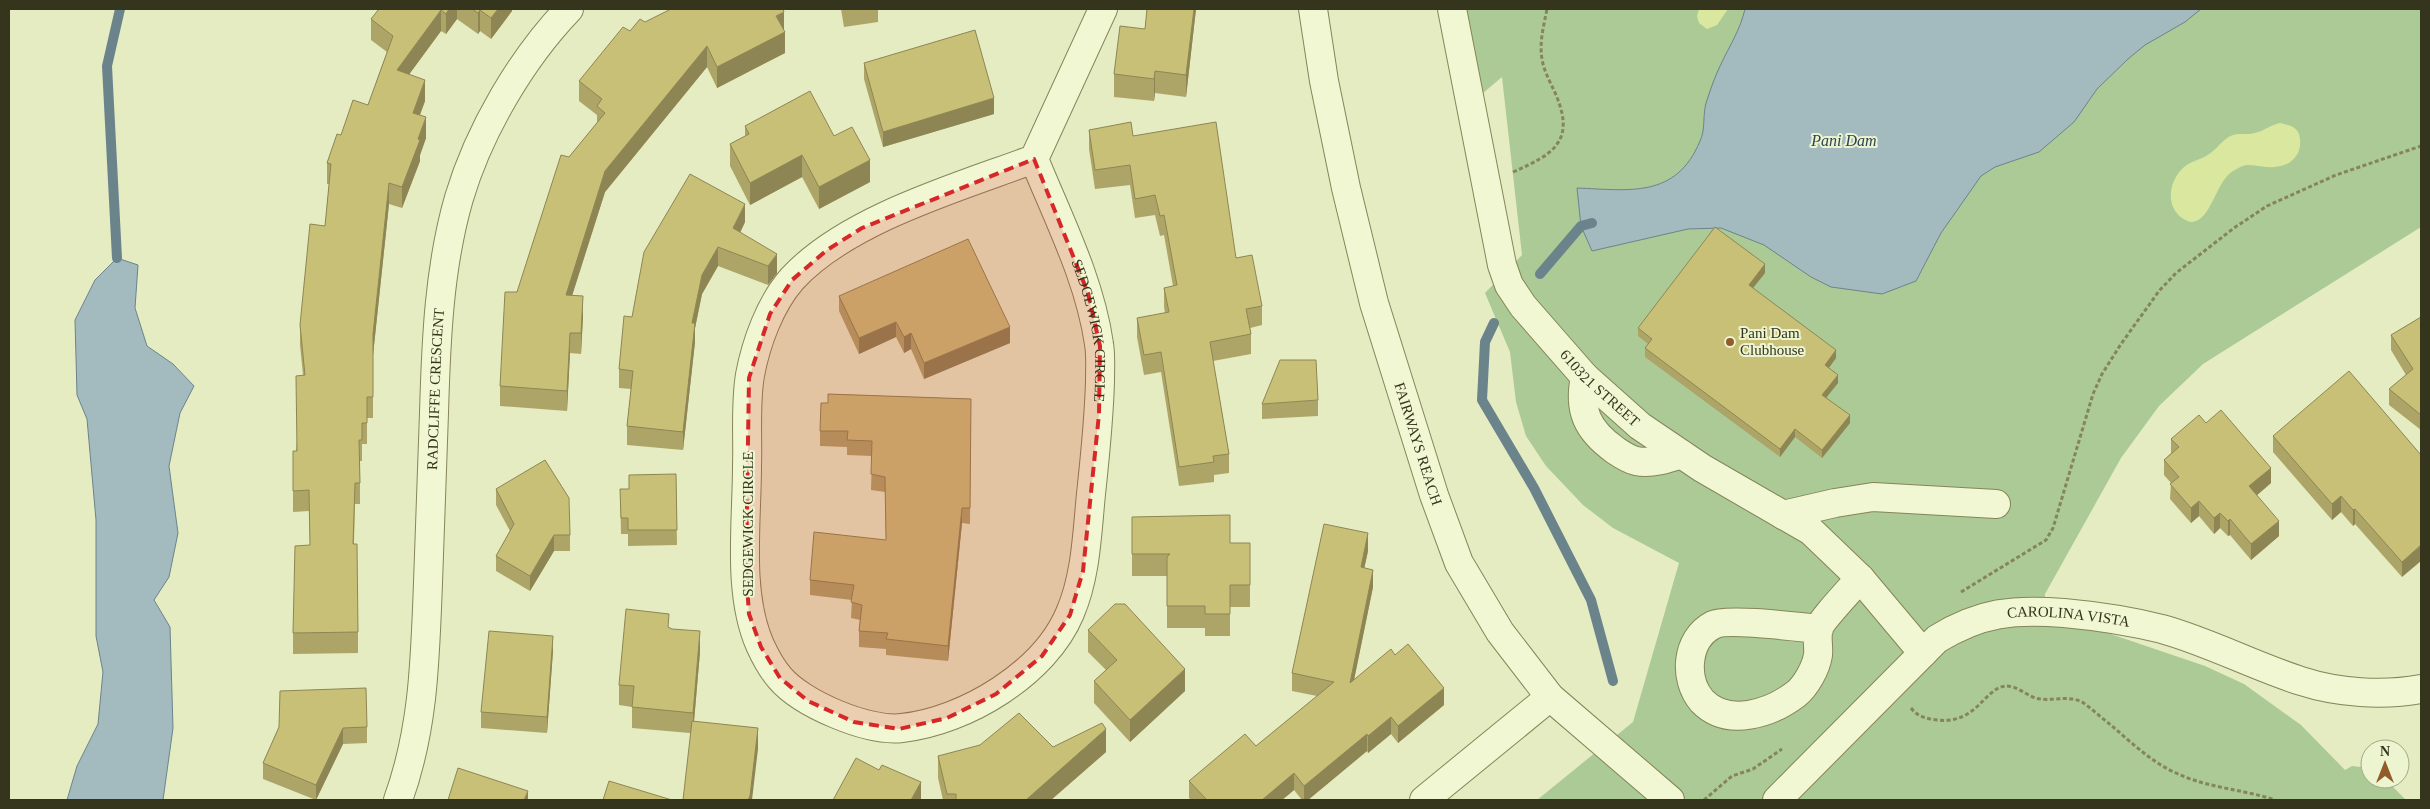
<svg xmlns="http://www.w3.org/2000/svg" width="2430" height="809" font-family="Georgia,serif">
  <rect width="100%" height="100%" fill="#e5ecc1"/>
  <path fill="#abca95" d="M1466 9H2421V227L2203 364 2159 406 2121 458 2045 594 2043 626H2087L2205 666 2244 684 2301 725 2345 770 2352 766 2370 768V779H2385L2406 800H1537L1633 722 1679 563 1613 528 1583 505 1546 466 1526 436 1516 402 1510 352 1485 293 1522 255 1502 77 1483 93Z"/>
  <path fill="#d9e89e" d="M1699 9H1728L1717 25 1707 29 1699 23 1697 16Z
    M2280 123C2287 125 2296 126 2299 134 2304 152 2293 166 2274 167 2265 168 2256 165 2247 165 2243 165 2237 169 2233 171 2216 181 2211 221 2192 222 2189 222 2185 220 2182 218 2165 206 2169 181 2183 168 2189 162 2199 160 2206 156 2214 152 2219 144 2226 139 2236 131 2245 136 2255 133 2264 131 2270 125 2280 123Z"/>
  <path fill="#a3babe" stroke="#6b848c" d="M1745 9H2201L2185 22 2145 45 2128 59 2097 89 2074 122 2039 152 1995 167 1981 176 1941 233 1916 281 1882 294 1831 287 1811 277 1764 245 1721 228 1688 229 1592 251 1581 226 1577 188C1629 190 1676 199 1700 141 1706 129 1702 113 1707 100 1711 88 1715 76 1721 64 1730 45 1740 30 1745 9Z
    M117 258 138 265 135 308 147 346 173 364 194 386 180 413 169 466 178 533 169 577 154 600 170 627 173 728 163 800H67L77 766 98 724 103 672 96 636V520L87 419 77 395 75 320 95 280Z"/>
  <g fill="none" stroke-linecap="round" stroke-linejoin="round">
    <path stroke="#6b848c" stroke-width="10" d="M117 258 107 66 120 9
      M1540 274 1581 226 1592 223
      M1494 323 1485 342 1482 400 1534 488 1591 600 1613 681"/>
    <defs>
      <g id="minor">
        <path id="s1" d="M1313 9 1324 81 1346 188 1374 303 1434 495 1459 563 1500 632 1550 697 1670 800"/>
        <path id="s2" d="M1452 9 1502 265 1509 285 1523 306 1585 377 1640 426 1702 468 1811 531 1860 578 1923 653"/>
        <path id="s3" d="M1034 159C1058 218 1090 280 1099 344 1101 356 1100 369 1100 381 1099 419 1095 457 1091 494 1087 534 1086 576 1070 613 1045 673 966 721 902 728 868 732 802 704 780 678 772 669 765 656 760 645 737 593 747 522 747 466 748 437 745 404 750 375 756 343 770 304 792 279 847 219 959 187 1034 159L1103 9"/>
        <path d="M1585 377C1578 410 1587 430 1615 450 1621 454 1628 459 1636 461 1651 464 1667 459 1681 454"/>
        <path d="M1783 515 1835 503 1873 497 1996 504"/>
        <path d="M1819 629C1799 627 1727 618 1713 625 1686 639 1683 679 1702 701 1728 728 1771 713 1796 694 1806 686 1816 668 1818 655 1819 647 1816 636 1819 628 1822 619 1852 588 1860 578"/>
        <path id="s4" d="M398 800C424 728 425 659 428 583 430 526 432 469 434 413 436 341 439 267 459 198 479 131 521 59 569 9"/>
        <path d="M1424 800 1550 697"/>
        <path id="s5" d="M1777 800 1937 639C1981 612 2014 609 2064 613 2097 616 2130 621 2162 629 2209 642 2254 666 2301 681 2338 693 2383 696 2421 689"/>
      </g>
    </defs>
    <use href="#minor" stroke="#858559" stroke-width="30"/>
    <path stroke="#858559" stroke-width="3" stroke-dasharray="4 2.5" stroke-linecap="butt" d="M1513 172C1552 155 1576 142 1556 95 1551 83 1544 72 1542 59 1539 42 1544 25 1547 9
      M1961 592 2046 540 2053 528 2093 394 2102 374 2121 344 2159 291 2176 273 2234 228 2267 206 2336 175 2421 146
      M1911 708C1918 717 1927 719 1938 720 1981 725 1986 679 2013 687 2022 690 2031 698 2040 699 2054 701 2068 695 2082 702 2090 707 2098 715 2106 721 2128 739 2149 761 2176 773 2207 788 2242 789 2275 800
      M1704 800 1732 776 1753 769 1782 749"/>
    <use href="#minor" stroke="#f1f7d3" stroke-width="28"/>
  </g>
  <path fill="#ada567" d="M379 9H512V11L491 39 480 31 478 34 457 19 446 34 441 31 409 74 425 101 420 115 426 138 420 155V161L402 208 389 204 373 355V418H367V444H362V461H360V504H355L354 544 358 632V653L293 654V633L310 545 309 511 293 512V451H296L303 375 300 345V325L325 226 329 184H327V163L341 135 368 105 387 52 371 40V19Z
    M841 9H878V22L844 27Z
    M1147 9H1196L1186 97 1155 93 1154 101 1114 97V74L1145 29Z
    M645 22 784 31 785 53 717 88 707 67 605 192 572 295 583 316 581 354 570 353 567 411 500 406V386L517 292 569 157 597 123V115L579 101V81L630 31Z
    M864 63 994 114 883 147 864 79Z
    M745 126 834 136 870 182 819 209 802 177 750 205 730 166V144L745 136Z
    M1089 130 1133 136 1236 258 1262 306V325L1250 328 1251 334V354L1213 361 1229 454V473L1214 475V482L1179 486 1161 372 1144 375 1137 337V318L1165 313 1164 307V288L1173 286 1164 235 1160 236 1155 215 1135 218 1130 185 1095 189 1089 149Z
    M745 222 740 233 777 273 768 285 718 266 702 294 695 328V342L683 450 627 445V426L631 389 619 388V369L632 317Z
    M1765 273 1753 288 1836 358 1829 368 1838 383 1826 397 1850 423 1822 458 1795 437 1780 457 1645 357V348L1648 344 1638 336V328Z
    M839 296 1010 343 924 379 911 349 904 353 896 337 859 354 839 311Z
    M2421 317V430L2389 405V389L2406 375 2391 350V335Z
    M828 394 971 399 970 524 962 523 948 661 886 655V649L859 647V631L860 620 851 618 852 600 810 595V580L886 540 885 492 871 490 872 456 847 455V447L820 446V431L828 403Z
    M1318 400V416L1262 419V404Z
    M2206 423 2271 483 2257 495 2279 536 2251 560 2230 535 2228 536 2220 528 2214 534 2199 516 2191 523 2170 499 2171 483 2164 475V460L2171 453V439Z
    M2273 436 2421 455 2402 577 2355 524 2353 526 2341 512 2332 520 2273 452Z
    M676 474 677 545 628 546V534H621L620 489H629Z
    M496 489 570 535V551H554L530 591 496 571V556L510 531 496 505Z
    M1132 517 1230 543H1250V607H1230V636H1205V628H1167V576H1132Z
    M1368 551 1364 568 1373 587 1354 679 1395 655 1444 705 1398 743 1391 734 1368 753 1367 751 1308 800H1302L1294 790 1282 800H1191L1189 798V781L1256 746 1317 696 1292 691V673Z
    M669 627 700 652 694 721 758 749 690 733 632 728V707L619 705V685Z
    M1088 630 1185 691 1130 742 1094 703V681L1106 670 1088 652Z
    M553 651 547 733 481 728V712Z
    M279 727H367V743L343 744 316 800 263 779V763Z
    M1053 747 1106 752 1051 800H943L938 778V756Z"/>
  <path fill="#8d8654" d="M449 9H457V19L446 34V14Z
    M498 9H512V11L491 39V18Z
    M1194 9H1196L1186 97V75Z
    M441 10V31L397 91V70Z
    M480 10V31L478 34V13Z
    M784 12V32L776 16Z
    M785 32V53L717 88V67Z
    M707 46V67L605 192 566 315V295L605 171Z
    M1155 71V93L1154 101V79Z
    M425 80V101L413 133V113Z
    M994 98V114L883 147V132Z
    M426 117V138L420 155V161L402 208V187Z
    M802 155V177L750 205V183Z
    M870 160V182L819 209V187Z
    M389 183V204L373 355V334Z
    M745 204V222L733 247V228Z
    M718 247V266L702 294 695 328V342L683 450V432L692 323 702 275Z
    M777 254V273L768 285V266Z
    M1765 264V273L1749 293V285Z
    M583 296V316L581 354V333Z
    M896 322V337L859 354V338Z
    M1010 327V343L924 379V363Z
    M570 333V353L567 411V391Z
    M911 333V349L904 353V337Z
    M1836 350V358L1825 373V365Z
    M1838 375V383L1822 403V395Z
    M1850 415V423L1822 458V450Z
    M1795 429V437L1780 457V449Z
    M2271 468V483L2249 502V486Z
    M2341 496V512L2332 520V504Z
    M2199 501V516L2191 523V508Z
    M962 508V523L948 661V646Z
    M2355 509V524L2353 526V510Z
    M2220 513V528L2214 534V518Z
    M2230 519V535L2228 536V521Z
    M2279 521V536L2251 560V544Z
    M1368 533V551L1361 584V567Z
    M554 535V551L530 591V576Z
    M2421 545V561L2402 577V562Z
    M1373 570V587L1350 700V683Z
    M700 631V652L693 733V713Z
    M553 636V651L547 733V717Z
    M1185 669V691L1130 742V720Z
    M1444 688V705L1398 743V726Z
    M1391 717V734L1368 753V736Z
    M343 728V744L316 800V785Z
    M758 728V749L752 800H748Z
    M1106 729V752L1051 800H1026Z
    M1367 734V751L1308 800H1304V786Z
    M1294 773V790L1282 800H1262Z
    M921 782V800H911Z
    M528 791V800H524Z"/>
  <path fill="#c9c078" stroke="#8d8654" d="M379 9H449L446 14 441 10 397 70 425 80 413 113 426 117 418 139 420 140 402 187 389 183 373 334V397H367V423H362V440H359L360 483H355L353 544H357L358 632 293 633 295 546 310 545 309 490 293 491V451H297L296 376 305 375 300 325 310 224 325 226 331 164 327 163 337 134 341 135 353 100 368 105 393 36 371 19Z
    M472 9H498L491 18 480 10 478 13Z
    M671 9H783L784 12 776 16 785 32 717 67 707 46 605 171 566 295 583 296 581 333H570L567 391 500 386 505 292H517L561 155 569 157 605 113 597 106 602 99 579 81 623 27 630 31 640 19 645 22Z
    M1147 9H1194L1186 75 1155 71 1154 79 1114 74 1120 26 1145 29Z
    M975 30 994 98 883 132 864 63Z
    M810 91 834 136 852 127 870 160 819 187 802 155 750 183 730 144 749 134 745 126Z
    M1131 122 1133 136 1216 122 1236 258 1252 255 1262 306 1246 309 1251 334 1210 342 1229 454 1213 456 1214 462 1179 467 1161 352 1144 355 1137 318 1169 312 1164 288 1177 285 1164 215 1160 216 1155 195 1135 199 1130 165 1095 170 1089 130Z
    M690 174 745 204 733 228 777 254 768 266 718 247 702 275 692 323H695L683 432 627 426 633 371 619 369 624 316 632 317 644 252Z
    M1715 227 1765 264 1749 285 1836 350 1825 365 1838 375 1822 395 1850 415 1822 450 1795 429 1780 449 1645 348 1652 339 1638 328Z
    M968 239 1010 327 924 363 911 333 904 337 896 322 859 338 839 296Z
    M2421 317V415L2389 389 2413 369 2391 335Z
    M1280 360H1316L1318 400 1262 404Z
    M2349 371 2421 455V545L2402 562 2355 509 2353 510 2341 496 2332 504 2273 436Z
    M828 394 971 399 970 508H962L948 646 886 639 888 633 859 631 862 605 851 602 854 585 810 580 814 532 886 540 885 477 871 474 872 441 847 440 848 431H820L821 403H828Z
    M2221 410 2271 468 2249 486 2279 521 2251 544 2230 519 2228 521 2220 513 2214 518 2199 501 2191 508 2170 484 2179 477 2164 460 2179 447 2171 439 2199 415 2206 423Z
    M545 460 569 498 570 535H554L530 576 496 556 514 524 496 489Z
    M676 474 677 530H628V518H621L620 489H629V475Z
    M1230 515V543H1250V585H1230V614H1205V606H1167V557L1170 554H1132V517Z
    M1324 524 1368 533 1361 567 1373 570 1350 683 1391 649 1395 655 1408 644 1444 688 1398 726 1391 717 1368 736 1367 734 1304 786 1294 773 1262 800H1249L1248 799 1247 800H1207L1189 781 1245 734 1256 746 1334 682 1292 673Z
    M1115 604H1125L1185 669 1130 720 1094 681 1117 660 1088 630Z
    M626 609 669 614 668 627 672 629 700 631 693 713 632 707 634 686 619 685Z
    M489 631 553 636 547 717 481 712Z
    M366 688 367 727 343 728 316 785 263 763 279 727 280 691Z
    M1019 713 1053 747 1102 723 1106 729 1026 800H956V794H947L938 756 980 745Z
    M692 721 758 728 750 796 748 800H683Z
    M856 758 879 770 882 765 921 782 911 800H833Z
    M458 768 528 791 524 800H448Z
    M609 781 672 800H603Z"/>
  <path fill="#d62828" fill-opacity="0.2" stroke="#d62828" stroke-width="4" stroke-dasharray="10 6" stroke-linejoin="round" d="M1034 159 1088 293 1100 346 1099 414 1083 571 1070 615 1042 656 996 694 947 718 899 729 854 722 808 701 780 678 761 647 749 614 746 570 749 378 770 314 792 280 827 250 862 228Z"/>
  <circle fill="#925b2b" stroke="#edf4d0" stroke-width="2" cx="1730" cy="342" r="5"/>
  <g text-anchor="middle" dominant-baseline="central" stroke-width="4" stroke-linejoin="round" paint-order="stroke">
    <g font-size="15" fill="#35341d" stroke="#edf4d0">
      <text stroke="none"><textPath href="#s3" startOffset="182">SEDGEWICK CIRCLE</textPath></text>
      <text stroke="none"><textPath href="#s2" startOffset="420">610321 STREET</textPath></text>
      <text stroke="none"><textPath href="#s4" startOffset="414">RADCLIFFE CRESCENT</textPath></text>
      <text stroke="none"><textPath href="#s1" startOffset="448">FAIRWAYS REACH</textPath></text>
      <text transform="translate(748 524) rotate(-90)">SEDGEWICK CIRCLE</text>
      <text stroke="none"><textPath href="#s5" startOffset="364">CAROLINA VISTA</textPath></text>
    </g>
    <g font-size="15" fill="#35341d" stroke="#edf4d0" text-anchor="start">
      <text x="1740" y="333">Pani Dam<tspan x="1740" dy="17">Clubhouse</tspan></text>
    </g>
    <g font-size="16" font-style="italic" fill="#2d4454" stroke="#edf4d0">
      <text x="1844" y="140">Pani Dam</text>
    </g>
  </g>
  <rect width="2430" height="809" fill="none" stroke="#35341d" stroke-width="20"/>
  <g transform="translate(2385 764)"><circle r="24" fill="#edf4d0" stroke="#a3a788"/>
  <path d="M0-4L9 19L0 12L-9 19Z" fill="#925b2b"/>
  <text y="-8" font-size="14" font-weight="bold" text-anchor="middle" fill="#35341d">N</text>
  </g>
</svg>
